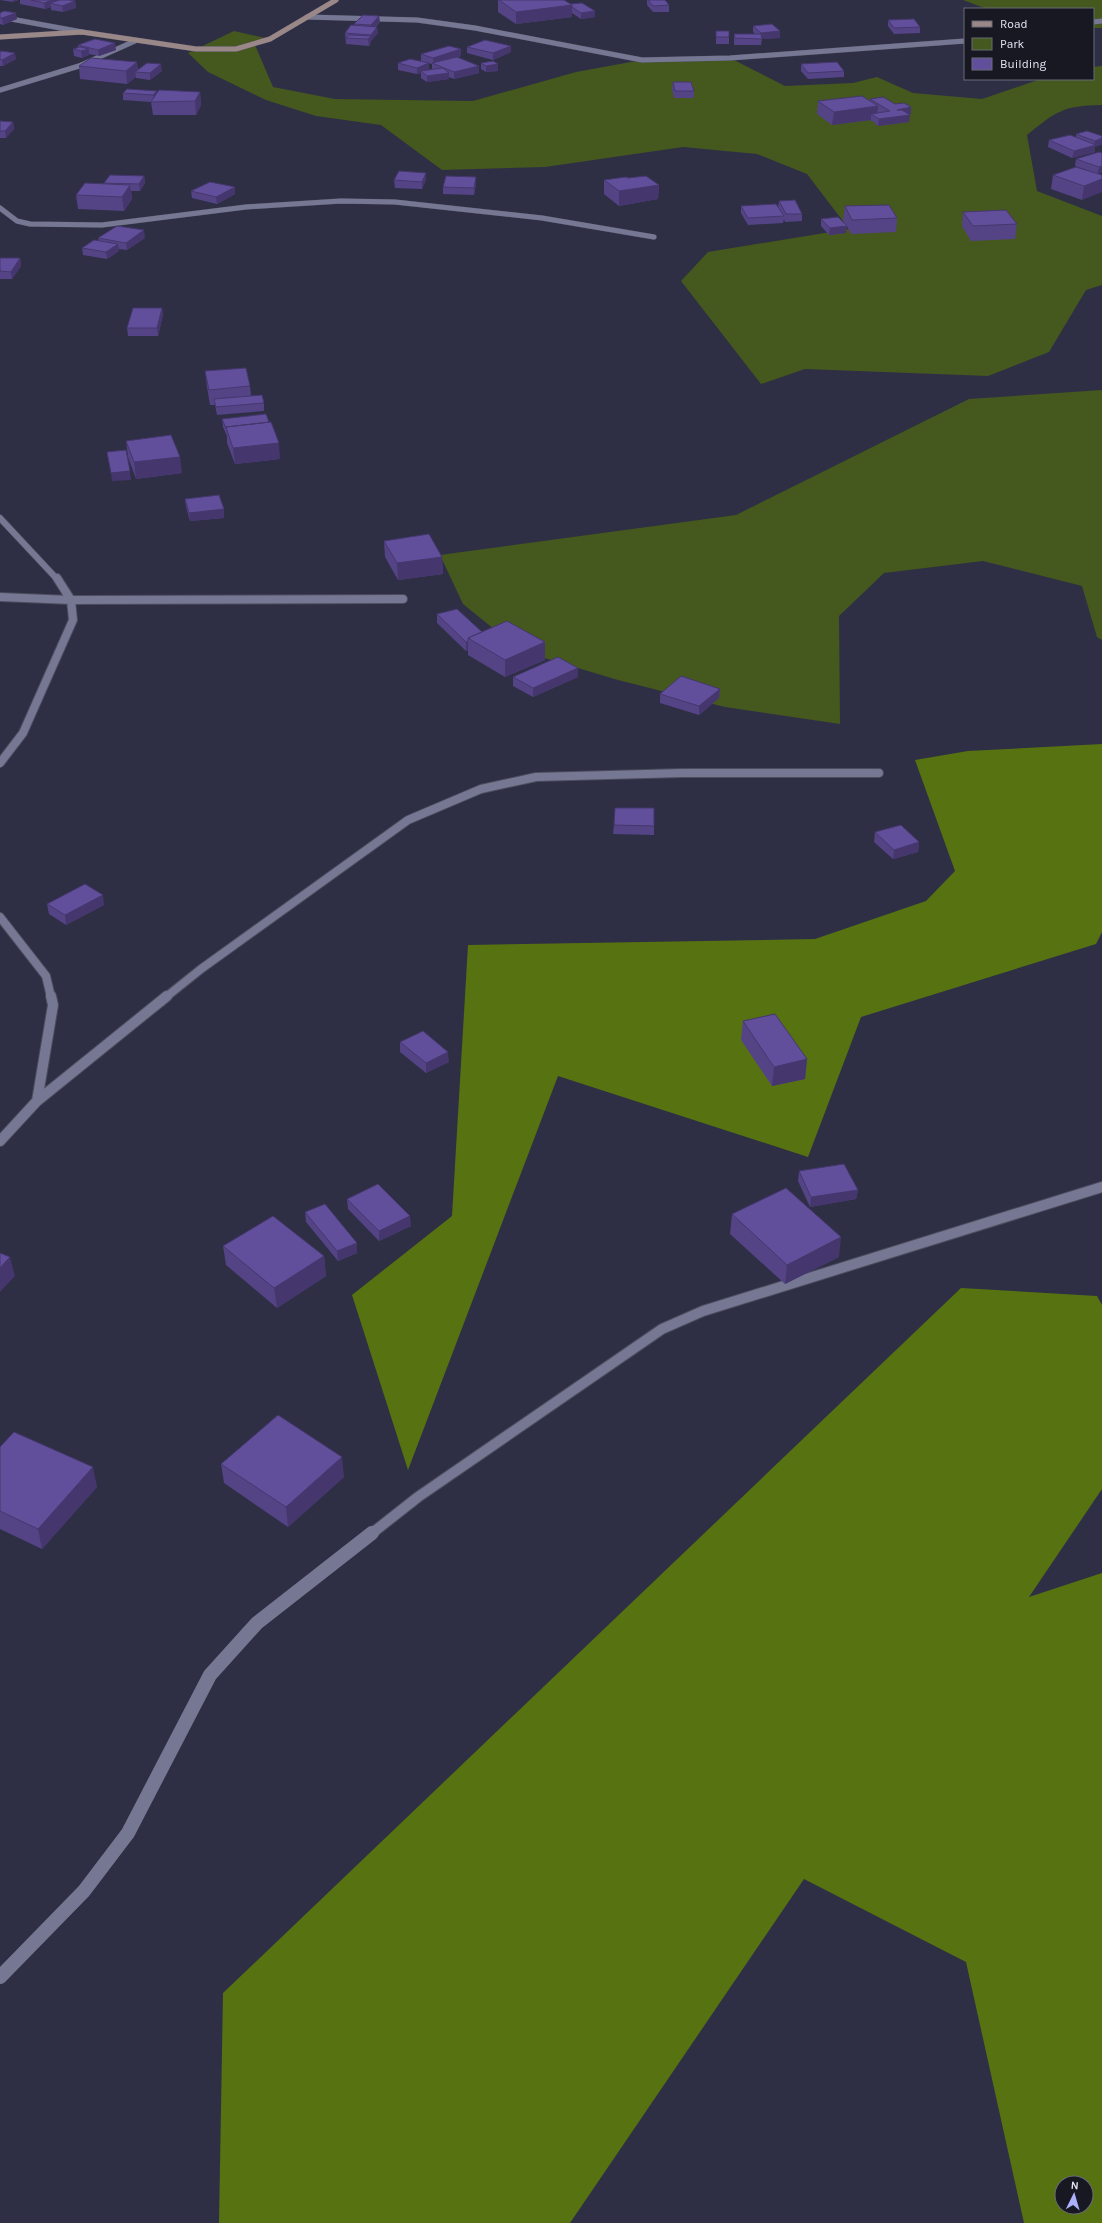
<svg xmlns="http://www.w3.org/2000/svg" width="1102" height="2223" font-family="Karla,sans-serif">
  <rect width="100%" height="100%" fill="#2e2f45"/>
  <path fill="#45581d" d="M963 0H1102V28H1093V9H987Z
    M234 31 270 39 255 45 273 87 335 99 473 101 576 72 642 60 730 58 785 86 853 83 877 77 913 93 982 99 1041 79H1093V67L1102 66V105C1062 106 1057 111 1027 135L1037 191 1102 216V285L1086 290 1049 352 988 376 805 369 761 384 681 281 708 252 849 229 807 174 757 154 683 147 545 167 442 170 381 125 316 116 266 100 208 72 188 53Z
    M1102 390V640L1097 637 1082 586 983 561 884 573 839 616 840 724 725 707 618 680 521 651 463 604 440 555 736 515 969 399Z"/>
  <path fill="#577211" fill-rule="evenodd" d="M1102 744V932L1096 944 861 1017 808 1157 558 1076 408 1470 352 1295 452 1216 468 945 815 939 926 901 955 871 915 760 968 751Z
    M961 1288 1097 1296 1102 1305V1489L1029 1597 1102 1573V2223H1024L966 1962 804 1879 570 2223H219L223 1993ZM1062 2183H1086V2207H1062Z"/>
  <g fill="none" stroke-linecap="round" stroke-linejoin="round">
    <defs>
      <path id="street-far4" d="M0 17 82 32
        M307 17 417 20 475 28 642 60 730 58 965 41
        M1093 22 1102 21
        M0 90 79 66 135 41
        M0 208 17 221 30 224 102 225 246 207 341 201 395 202 542 218 654 237"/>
      <path id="street-far3" d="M0 518 57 579"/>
      <path id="street-far2" d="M0 597 71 600 403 599
        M0 763 23 733 73 620 71 600 57 578
        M0 917 46 976 51 997
        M166 997 201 969 408 820 481 789 536 777 682 773H879"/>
      <path id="street-far1" d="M37 1101 53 1005 51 996
        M0 1141 37 1101 167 996
        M371 1534 418 1497 662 1329 703 1311 1102 1187"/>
      <path id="street" d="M0 1977 84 1891 128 1833 210 1675 257 1623 372 1533"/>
      <path id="secondary" d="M0 37 82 32 196 49H236L270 39 336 0"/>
    </defs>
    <use href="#street-far4" stroke="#4c4c5f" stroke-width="5.5"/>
    <use href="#street-far3" stroke="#4c4c5f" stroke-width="7"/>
    <use href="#street-far2" stroke="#4c4c5f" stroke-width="10"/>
    <use href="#street-far1" stroke="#4c4c5f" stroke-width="12"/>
    <use href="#street" stroke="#4c4c5f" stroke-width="14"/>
    <use href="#secondary" stroke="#4c4c5f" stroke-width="5.5"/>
    <use href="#street-far4" stroke="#767792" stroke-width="5"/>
    <use href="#street-far3" stroke="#767792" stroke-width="6"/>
    <use href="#street-far2" stroke="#767792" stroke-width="8"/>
    <use href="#street-far1" stroke="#767792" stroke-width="10"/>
    <use href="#street" stroke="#767792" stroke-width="14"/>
    <use href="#secondary" stroke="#9a8788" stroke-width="5"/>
  </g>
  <path fill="#544486" d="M0 0H18L13 2Z
    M20 0H69L75 1 76 8 63 12 51 10V7L45 9 20 4Z
    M498 0H564L571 4 595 11V17L581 19 572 13V17L516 24 498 12Z
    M645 0H665L669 5V12H653L647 5V0Z
    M0 13 17 19 3 25 0 24Z
    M888 20 920 27V33L894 34 888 26Z
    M380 22 376 27 378 33 371 41V42L369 46 346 44 345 33 354 25V24Z
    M753 26 780 38 762 39 761 45H734V34H755L753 32Z
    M716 31 729 37V44H716Z
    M78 45 116 50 99 56 89 54V55L82 58 74 56 73 49 78 47Z
    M467 47 511 52 493 60 467 53Z
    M461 49V56L453 58 479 73 454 79 449 77V79L427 82 421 78V73L417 74 398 70V63L429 70 432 69V64L421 61V54Z
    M0 50 1 52 16 59 3 66H0Z
    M137 62 138 70 162 71 150 80 136 78V77L127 84 80 79 79 66Z
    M481 63 498 71 486 72 481 69Z
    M801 64 844 71V77L808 79 801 71Z
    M673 82 694 91V98H674L672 89Z
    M158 92H200L201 105 196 115H153L151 102 123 100V93Z
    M870 99 911 107V114H909V122L878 126 871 120 832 125 817 114 818 101H870Z
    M0 121 13 122 14 129 6 138H0Z
    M1076 134 1102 136 1095 147V152L1072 158 1048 147 1049 140 1076 137Z
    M1102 153 1098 174 1082 200 1051 189 1053 175 1090 171 1075 166 1076 159Z
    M426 173V180L422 189 395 188 394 180Z
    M144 176 145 183 140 191H131L132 199 124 211 78 209 76 195 105 184 104 183Z
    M604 180 659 185 658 199 619 206 604 194Z
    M476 184 474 195 443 194V187Z
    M235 187V194L217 204 192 198 191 191Z
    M779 201 802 214V221L785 222 784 219 783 223 748 225 741 213V206L778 207Z
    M845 206 897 218 896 232 851 234 847 226 846 233 829 235 821 226V219L846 226 843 220Z
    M963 212 1017 224 1015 239 971 241 962 226Z
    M98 238H145L127 250 118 249 119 251 107 259 83 255 82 248 99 241Z
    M0 258H20L21 266 12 279H0Z
    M162 308 163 315 158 336H128L127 328Z
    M205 371 250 386 251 396 264 403V411L217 415 215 405H210L207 387Z
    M222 419 280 459 235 464 227 443V436L223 427Z
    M126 441 182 473 136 479 128 457Z
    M185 499 224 509V518L190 521 186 507Z
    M384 541 442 557 443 574 398 580 385 557Z
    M437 614 482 632 545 642V660L505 677 468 655V650L466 651 437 623Z
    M513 677H578L533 697 513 686Z
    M720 689 719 698 699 715 660 703V694Z
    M614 825 654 826V835L613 834Z
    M875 832 919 842 918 852 893 859 874 842Z
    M47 904 104 905 66 925 49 914Z
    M743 1021 807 1059 805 1079 772 1086 741 1040Z
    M400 1042 449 1062 426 1073 400 1052Z
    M799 1171 858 1190 856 1199 810 1207 798 1181Z
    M347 1199 411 1226 379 1241 348 1209Z
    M305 1212 357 1243V1253L338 1261 306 1222Z
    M732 1214 839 1257 785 1284 730 1234Z
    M223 1246 324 1256 326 1276 277 1308 226 1265Z
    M0 1447 97 1487 42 1549 0 1529Z
    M221 1464 344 1477 288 1527 224 1483Z"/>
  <path fill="#45376d" d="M12 0H18L13 2Z
    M52 0H63L50 3 51 7 45 9 44 3Z
    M75 1 76 8 63 12 62 6Z
    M572 5V17L516 24V12Z
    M595 11V17L581 19V13Z
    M16 13 17 19 3 25 2 18Z
    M379 16 380 22 371 31V25Z
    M377 27 378 33 371 41V42L369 46 368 39 371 36V35Z
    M780 31V38L762 39H761V33Z
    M115 43 116 50 99 56 98 50Z
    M511 46V52L493 60V53Z
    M89 49V55L82 58 81 51Z
    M461 49V56L434 64 433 63V58Z
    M15 53 16 59 3 66 2 60Z
    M137 62 138 72H135L136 77 127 84 126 71Z
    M429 63V70L421 71V73L417 74V68Z
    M161 64 162 71 150 80V73Z
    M498 64V71L486 72V66Z
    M479 66V73L454 79V72Z
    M449 73V79L427 82V76Z
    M157 91 158 97 154 102 153 95Z
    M200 92 201 105 196 115 195 101Z
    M878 106 877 118 871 114V120L832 125 834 112Z
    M911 107V114L897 116 910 115 909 122 878 126 879 119 897 110Z
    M13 122 14 129 6 138 5 131Z
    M1102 138V145L1095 147V152L1072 158 1074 151 1094 146 1095 141Z
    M1102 166V173L1098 174 1099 167Z
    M426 173V180L422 189V182Z
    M144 176 145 183 140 191 139 184Z
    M476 177V184L474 195V188Z
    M1102 179V192L1082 200 1084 186Z
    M130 185 132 199 124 211 122 197Z
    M659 185 658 199 619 206V191Z
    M235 187V194L217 204 216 197Z
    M847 226 846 233 829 235 830 228Z
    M144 230 145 238 127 250 126 243Z
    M118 244 119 251 107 259 106 252Z
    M20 258 21 266 12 279 11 272Z
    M162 308 163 315 158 336 157 328Z
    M279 443 280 459 235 464 233 448Z
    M180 457 182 473 136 479 134 462Z
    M130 471 131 480 112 481 111 473Z
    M224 509V518L190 521 189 513Z
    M442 557 443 574 398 580 397 563Z
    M468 641V650L466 651V642Z
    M545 642V660L505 677V660Z
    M578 668V677L533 697V688Z
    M720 689 719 698 699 715V706Z
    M919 842 918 852 893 859 894 850Z
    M103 895 104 905 66 925 65 915Z
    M448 1052 449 1062 426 1073V1063Z
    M807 1059 805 1079 772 1086 774 1067Z
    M858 1190 856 1199 810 1207 811 1197Z
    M410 1216 411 1226 379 1241V1231Z
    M841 1237 839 1257 785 1284 787 1265Z
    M357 1243V1253L338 1261 337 1251Z
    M324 1256 326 1276 277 1308 274 1288Z
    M10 1257 15 1276 0 1292V1268Z
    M342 1457 344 1477 288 1527 286 1507Z
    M93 1467 97 1487 42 1549 38 1529Z"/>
  <path fill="#624f9c" stroke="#45376d" d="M31 0H52L44 3Z
    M60 0H69L75 1 62 6 50 3Z
    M499 0H564L572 5 516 12Z
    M648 0H665L669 5 653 6Z
    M582 3 595 11 581 13 572 7V5L571 4Z
    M4 11 16 13 2 18H0V13Z
    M363 15 379 16 371 25 354 24Z
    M914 19 920 27 894 28 888 20Z
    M772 24 780 31 761 33 753 26Z
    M351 25 377 27 371 35 345 33Z
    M716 31H729V37H716Z
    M734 34H761L762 39 735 38Z
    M349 35 371 36 368 39 346 38Z
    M95 39 115 43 98 50 78 45Z
    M485 40 511 46 493 53 467 47Z
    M449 46 461 49 433 58 421 54Z
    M80 47 89 49 81 51 73 49Z
    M2 51 15 53 2 60 0 59V52Z
    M457 57 479 66 454 72 432 63Z
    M91 58 137 62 126 71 79 66Z
    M410 59 429 63 417 68 398 63Z
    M493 61 498 64 486 66 481 63Z
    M837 62 844 71 808 73 801 64Z
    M147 63 161 64 150 73 135 72Z
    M443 68 449 73 427 76 421 71Z
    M673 82H691L694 91H675Z
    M127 89 157 91 153 95 123 93Z
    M159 90 200 92 195 101 151 102Z
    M862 96 878 106 834 112 818 101Z
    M883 97 895 104 904 103 911 107 897 110H902L910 115 879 119 871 114 890 111 870 99Z
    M0 121 13 122 5 131H0Z
    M1087 131 1102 136V138L1095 141 1076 134Z
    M1070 135 1096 145 1074 151 1049 140Z
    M1099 152 1102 153V166L1099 167 1076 159Z
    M1076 167 1102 175V179L1084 186 1053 175Z
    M399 171 426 173 422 182 394 180Z
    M110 175 144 176 139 184 104 183Z
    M446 176 476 177 474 188 443 187Z
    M646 176 659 185 619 191 604 180 626 177 628 178Z
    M210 182 235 187 216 197 191 191Z
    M85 183 130 185 122 197 76 195Z
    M795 200 802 214H786L779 201Z
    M776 204 784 216 748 218 741 206Z
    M889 205 897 218 852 220 845 206Z
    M1006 210 1017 224 973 226 963 212Z
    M838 217 847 226 830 228 821 219Z
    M117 226 144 230 126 243 98 238Z
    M94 240 118 244 106 252 82 248Z
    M0 258H20L11 272 0 271Z
    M133 308H162L157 328H127Z
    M246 368 250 386 209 390 205 371Z
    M262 395 264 403 216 407 214 399Z
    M266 414 269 422 226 427V428L222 419Z
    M271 422 279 443 233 448 226 427Z
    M171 435 180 457 134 462 126 441Z
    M126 450 130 471 111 473 107 452Z
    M219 495 224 509 189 513 185 499Z
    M429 534 442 557 397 563 384 541Z
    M457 609 482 632 468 638V641L466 642 437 614Z
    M507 621 545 642 505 660 468 638Z
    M558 657 578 668 533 688 513 677Z
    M681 676 720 689 699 706 660 694Z
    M615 808H654V826L614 825Z
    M901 825 919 842 894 850 875 832Z
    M85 884 103 895 65 915 47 904Z
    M775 1014 807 1059 774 1067 743 1021Z
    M423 1031 448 1052 426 1063 400 1042Z
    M844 1164 858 1190 811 1197 799 1171Z
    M378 1184 410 1216 379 1231 347 1199Z
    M786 1188 841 1237 787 1265 732 1214Z
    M325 1204 357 1243 337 1251 305 1212Z
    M273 1216 324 1256 274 1288 223 1246Z
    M0 1253 10 1257 0 1268Z
    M278 1415 342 1457 286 1507 221 1464Z
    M14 1432 93 1467 38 1529 0 1511V1447Z"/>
  <rect x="964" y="8" width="130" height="72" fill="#171822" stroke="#696a76"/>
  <rect x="972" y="21" width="20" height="6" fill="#9a8788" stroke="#696a76"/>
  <text x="1000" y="28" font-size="12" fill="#e4e5f4">Road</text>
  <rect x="972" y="38" width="20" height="12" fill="#45581d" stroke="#696a76"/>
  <text x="1000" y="48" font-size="12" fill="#e4e5f4">Park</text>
  <rect x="972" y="58" width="20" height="12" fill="#624f9c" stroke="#696a76"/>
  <text x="1000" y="68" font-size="12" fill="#e4e5f4">Building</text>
  <g transform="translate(1074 2195) rotate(5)"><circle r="19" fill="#171822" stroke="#696a76"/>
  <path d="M0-3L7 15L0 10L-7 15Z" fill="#acaffb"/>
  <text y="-6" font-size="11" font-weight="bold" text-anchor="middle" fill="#e4e5f4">N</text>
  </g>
</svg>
